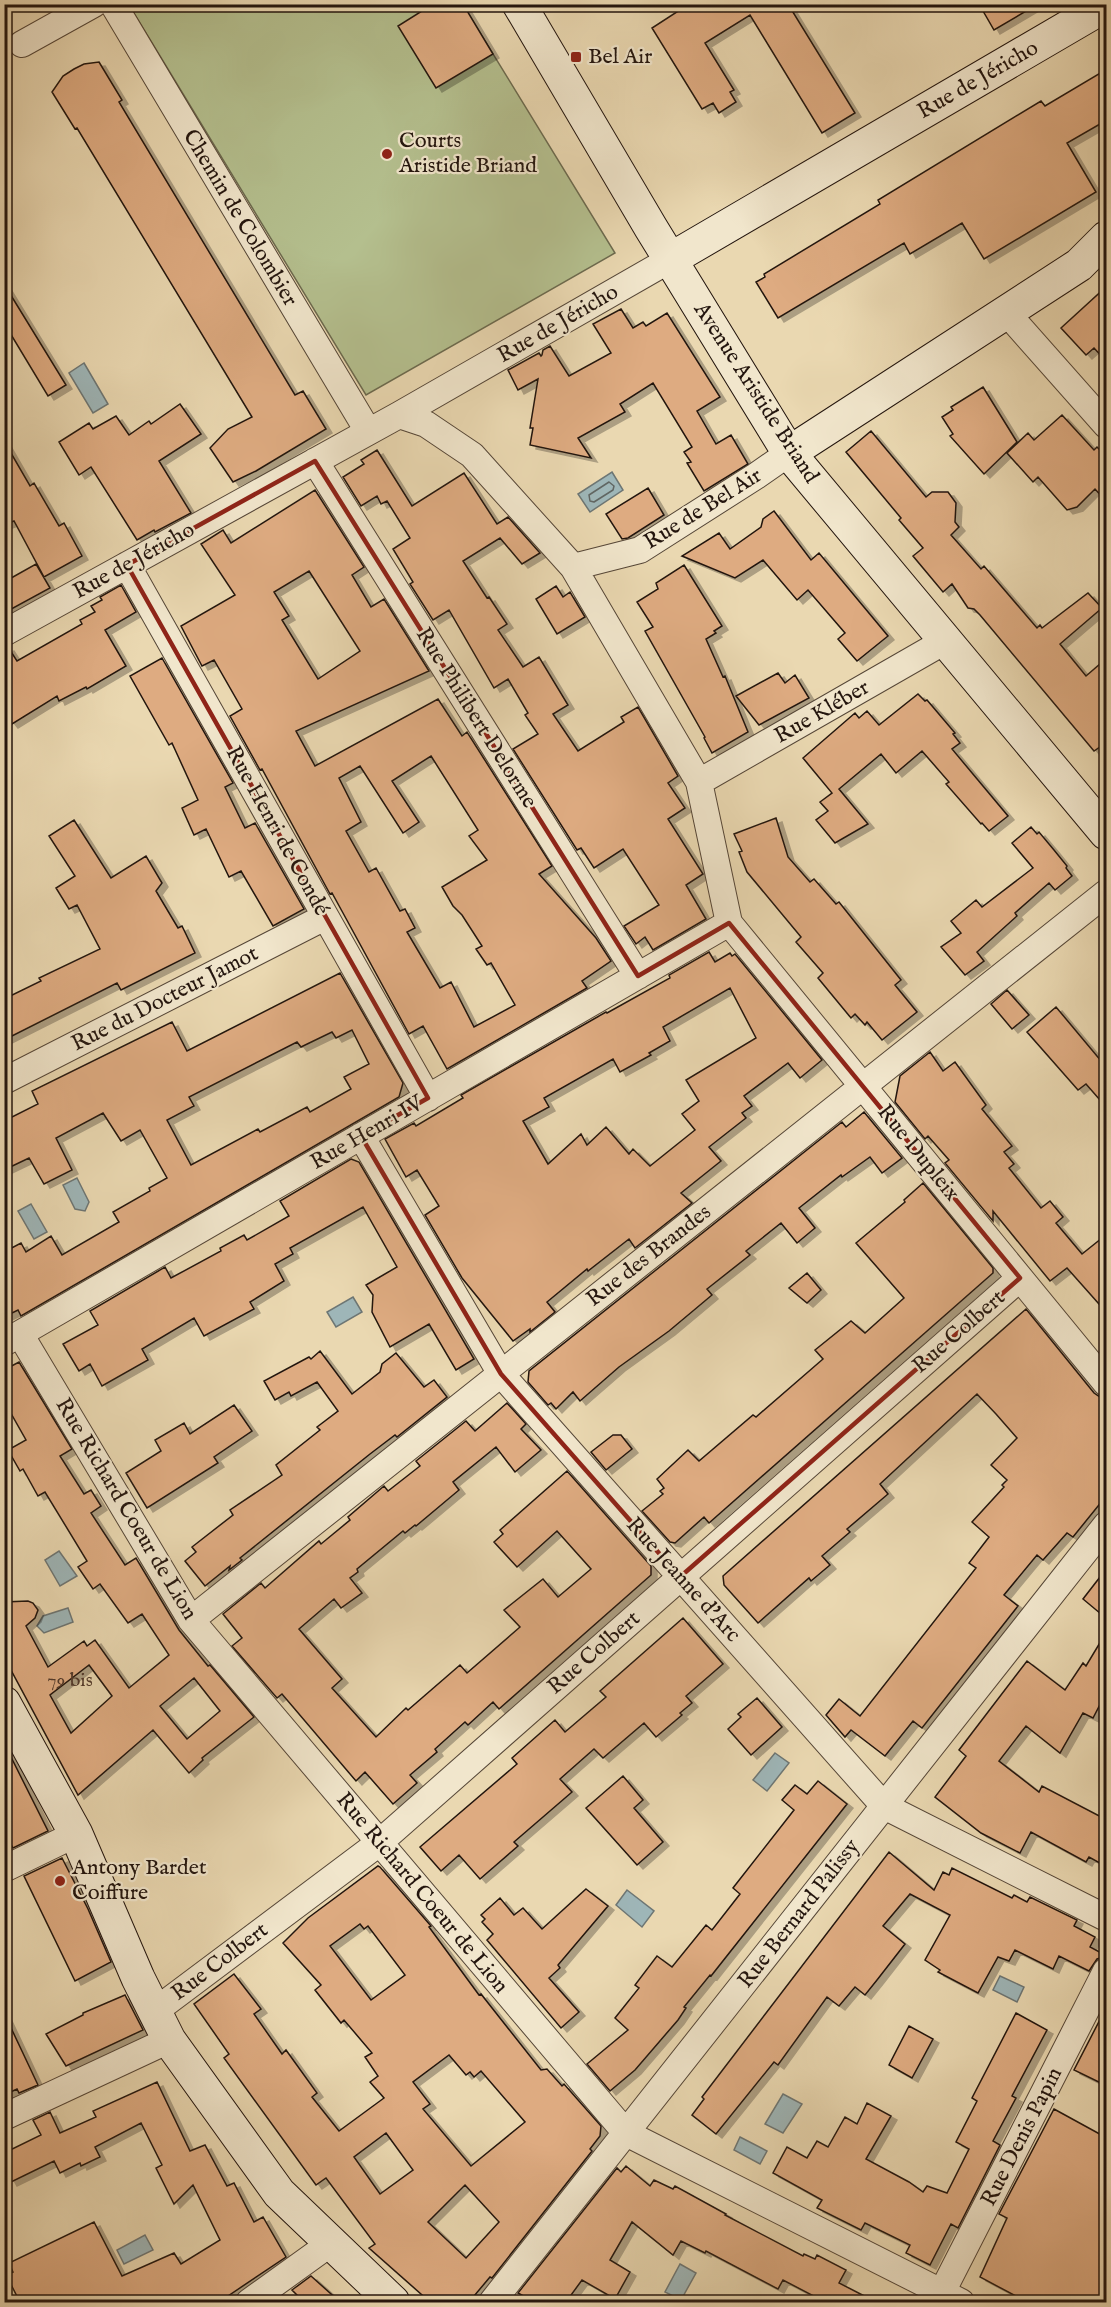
<svg xmlns="http://www.w3.org/2000/svg" width="1111" height="2307" font-family="'IM FELL English',serif">
  <defs>
    <filter id="shadow"><feDropShadow dx="6" dy="4" stdDeviation="0" flood-color="#0004"/></filter>
  </defs>
  <rect width="100%" height="100%" fill="#ead8b1"/>
  <filter id="stains"><feTurbulence type="fractalNoise" baseFrequency=".00333" numOctaves="4"/><feColorMatrix values="0 0 0 0 .2 0 0 0 0 .09 0 0 0 0 .02 0 0 0 .5 -.17"/></filter>
  <radialGradient id="worn" r=".72"><stop offset=".6" stop-color="#630" stop-opacity="0"/><stop offset="1" stop-color="#630" stop-opacity=".3"/></radialGradient>
  <path fill="#b4bf8e" stroke="#6c6a4e" stroke-width="1.5" d="M129 5H463L615 253 366 395Z"/>
  <path fill="#9eb6b8" stroke="#6d7674" stroke-width="1.5" d="M84 363 108 404 93 413 69 373Z
    M612 472 623 490 590 512 578 494Z
    M77 1178 89 1202 85 1211 75 1209 63 1185Z
    M31 1204 47 1232 34 1239 18 1211Z
    M353 1297 362 1312 336 1327 327 1312Z
    M59 1551 77 1576 60 1586 45 1560Z
    M68 1608 73 1622 44 1633 37 1626 43 1616Z
    M775 1753 789 1763 767 1791 753 1780Z
    M627 1890 654 1911 642 1927 616 1905Z
    M1000 1976 1024 1987 1017 2002 993 1990Z
    M783 2094 802 2104 783 2133 765 2124Z
    M740 2137 767 2151 760 2164 734 2150Z
    M145 2235 153 2250 124 2264 117 2250Z
    M680 2264 696 2273 681 2300 665 2292Z"/>
  <g fill="none" stroke-linecap="round" stroke-linejoin="round">
    <path stroke="#606663" stroke-width="1.5" d="M609 482 614 486 613 490 594 502 590 501 589 495Z"/>
  </g>
  <path fill="#deab81" stroke="#23150e" stroke-width="1.5" fill-rule="evenodd" filter="url(#shadow)" d="M433 4H463L493 54 436 88 398 26Z
    M689 4H788L855 113 822 133 750 15 705 43 734 90 730 92 736 102 719 113 713 103 702 109 652 28Z
    M979 4H1038L994 30Z
    M99 62 122 100 119 102 295 395 303 391 326 429 256 471 233 482 210 448 228 429 252 417 77 128 75 129 52 92 63 76 74 69 84 64Z
    M1107 69V120L1067 143 1096 192 984 259 962 223 910 254 904 243 778 318 756 282 765 277 764 274 880 204 878 200 1041 101 1045 106Z
    M4 284 66 385 48 396 4 323Z
    M1107 286V362L1094 348 1086 355 1061 328Z
    M621 309 633 328 643 322 646 326 667 313 720 397 697 411 716 444 731 435 748 464 704 491 687 463 691 462 684 452 692 447 653 383 620 404 625 412 578 438 591 458 530 445 533 428H530L538 379 518 390 508 370 539 353 541 356 542 355 543 350 550 346 569 376 611 353 593 324Z
    M983 387 1017 442 984 474 950 436 953 434 942 417 953 410 951 407Z
    M180 404 201 434 159 461 191 513 155 532 154 530 137 540 91 467 79 475 59 442 89 423 93 429 116 416 129 435 149 421 151 424Z
    M1062 415 1094 450 1097 447 1107 457V502L1095 489 1077 507 1067 510 1038 477 1033 482 1007 453 1028 433 1034 440Z
    M871 431 926 497 932 492H948L956 503 955 522 959 527 951 535 981 569 984 566 1037 628 1040 625 1042 628 1088 593 1102 608 1060 644 1086 676 1107 658V742L1094 751 980 615 974 609 968 608 952 584 943 592 913 556 923 548 899 520 901 518 846 452Z
    M4 441 30 486 34 483 59 526 64 523 82 556 44 577 14 521 4 525Z
    M377 450 412 506 464 473 497 524 508 517 540 553 522 564 500 538 463 561 487 598 489 597 507 624 498 630 523 667 539 657 568 705 553 714 578 751 624 722 621 717 638 707 678 776 668 783 685 808 668 819 703 874 686 885 706 919 653 950 645 937 636 944 624 926 659 905 623 849 594 868 581 848 577 850 513 749 538 734 525 715 528 713 508 679 494 688 449 610 433 620 410 584 413 582 393 549 410 538 387 501 381 504 377 496 361 506 343 477 364 464 361 460Z
    M648 488 664 515 628 538 622 539 606 514Z
    M315 490 364 567 352 575 371 607 384 599 429 671 296 731 315 766 438 699 462 736 467 732 552 866 539 874 596 938 611 961 582 981 587 988 447 1069 423 1026 409 1034 343 913 332 893 330 894 262 769 260 770 230 716 242 709 214 660 202 666 181 626 235 595 201 544 223 530 231 543ZM309 571 360 651 318 679 282 620 289 616 274 592ZM431 756 478 830 469 836 487 860 442 887 453 906 462 915 482 946 476 949 487 965 491 963 515 1005 474 1027 451 982 440 988 407 932 415 928 405 909 400 911 376 868 369 872 346 831 361 822 339 778 360 766 403 833 419 822 392 781Z
    M774 511 811 560 819 553 888 636 857 661 838 639 845 633 808 590 797 600 763 560 735 578 682 556 719 533 730 549 761 527 763 519Z
    M36 564 50 588 4 613V582Z
    M684 565 722 626 714 631 716 633 706 639 723 677 725 676 748 732 712 753 704 738 705 737 645 631 653 627 637 602 658 589 656 583Z
    M121 585 136 612 105 630 126 666 87 689 86 687 59 701 57 696 12 724 4 714V648L8 647 17 661 82 624 80 620 95 612 91 606 102 600 100 597Z
    M556 586 563 597 570 592 585 617 557 634 536 599Z
    M162 658 233 783 225 787 245 828 255 823 304 909 273 926 241 871 229 877 206 829 194 835 182 808 198 800 172 743 169 745 130 676Z
    M778 673 785 683 795 675 809 698 759 725 736 696Z
    M918 694 925 701 927 700 955 733 953 734 960 743 952 749 1008 816 989 831 982 823 981 824 946 784 949 782 922 751 896 773 881 754 839 789 868 824 835 843 816 820 828 811 820 802 832 793 803 758 855 713 859 718 867 711 879 725Z
    M776 818 788 857 810 882 814 879 836 904 839 902 901 980 895 985 917 1012 882 1040 867 1022 865 1025 855 1014 851 1018 818 978 823 973 796 942 801 937 747 872 739 852 742 851 734 834Z
    M74 820 111 878 146 856 162 883 156 891 178 928 182 926 195 953 121 990 117 983 4 1040V999L41 981 39 978 100 949 77 905 69 909 56 888 75 876 49 836Z
    M1031 827 1037 834 1039 832 1054 850 1067 866 1066 868 1072 876 1055 890 1049 883 1015 913 1017 916 977 952 984 961 965 975 941 947 961 933 951 921 976 900 982 907 1033 868 1012 843Z
    M709 952 715 962 730 953 732 956 735 954 822 1060 800 1078 788 1063 744 1096 752 1106 742 1113 746 1118 709 1147 721 1161 681 1193 692 1203 635 1248 629 1239 588 1271 587 1269 547 1302 555 1312 530 1332V1329L513 1341 462 1278 425 1215 439 1206 417 1170 406 1177 385 1139 414 1123 416 1126 463 1098 461 1095 606 1012 607 1013 670 978 669 975ZM730 988 756 1038 686 1080 699 1101 682 1114 695 1130 650 1166 633 1149 629 1154 606 1127 587 1145 581 1134 548 1164 523 1121 549 1107 544 1098 613 1059 620 1072 651 1055 649 1053 670 1041 663 1027Z
    M340 973 403 1083 399 1097 21 1316 18 1310 4 1317V1252L21 1243 26 1252 51 1236 62 1255 119 1222 113 1212 150 1191 149 1188 167 1178 140 1130 121 1141 103 1113 56 1138 72 1170 44 1184 29 1158 4 1170V1121L38 1104 32 1091 172 1022 187 1051ZM352 1030 369 1064 344 1077 351 1089 310 1112 307 1107 260 1132 258 1129 191 1165 167 1120 194 1106 189 1097 297 1042 301 1047 332 1032 336 1038Z
    M1007 990 1029 1015 1012 1029 991 1004Z
    M1056 1007 1107 1068V1108L1086 1084 1078 1090 1027 1032Z
    M930 1052 943 1071 955 1062 986 1105 982 1109 1012 1146 1004 1152 1014 1164 1009 1168 1041 1208 1050 1201 1063 1217 1056 1223 1082 1254 1107 1234V1313L1067 1268 1050 1281 993 1211V1221L945 1163 949 1160 928 1136 925 1139 895 1102 900 1076Z
    M864 1112 902 1158 882 1173 870 1157 842 1177 841 1175 799 1208 815 1228 797 1243 781 1223 746 1251 750 1255 707 1289 712 1295 669 1331 619 1367 580 1401 573 1392 556 1409 551 1403 548 1405 528 1382 529 1371 842 1122 846 1127Z
    M351 1159 359 1162 474 1359 456 1370 429 1324 390 1347 372 1312 373 1295 366 1285 397 1267 363 1207 290 1248 293 1254 275 1264 284 1281 250 1302 254 1309 204 1336 194 1318 142 1349 148 1360 102 1386 90 1364 79 1371 63 1344 98 1325 90 1311 165 1267 171 1278 221 1251 220 1248 244 1235 247 1240 289 1216 280 1201Z
    M923 1183 993 1268V1273L709 1523 704 1517 675 1543 670 1542 642 1511 663 1494 660 1491 664 1488 657 1479 688 1450 699 1461 753 1415 756 1417 823 1359 815 1350 851 1321 865 1333 904 1298 856 1243 905 1202 904 1200Z
    M807 1273 821 1290 807 1303 789 1288Z
    M1026 1309 1094 1393 1100 1397 1107 1398V1495L1073 1537 1067 1533 1043 1560 1037 1555 1004 1595 1018 1606 922 1728 913 1721 885 1756 851 1730 845 1737 826 1715 839 1699 860 1716 976 1568 969 1563 989 1537 972 1522 1004 1487 1002 1485 1007 1480 991 1465 1017 1438 996 1414 977 1394 880 1484 888 1494 847 1529 850 1532 822 1556 830 1565 811 1581 809 1578 758 1623 724 1585 723 1576Z
    M320 1351 352 1394 380 1372 382 1364 396 1353 424 1387 434 1380 447 1397 397 1437 395 1435 370 1454 240 1558 242 1560 229 1570 230 1566 205 1586 185 1561 196 1552 192 1547 233 1515 230 1510 282 1475 276 1465 320 1430 317 1427 338 1411 317 1382 291 1396 289 1392 275 1400 264 1381 309 1357 311 1359Z
    M19 1362 72 1449 60 1456 84 1494 91 1490 101 1506 91 1513 125 1565 136 1558 179 1630 208 1666 210 1665 254 1717 202 1758 203 1760 189 1773 153 1730 78 1795 4 1657V1602L28 1601 33 1603 38 1610 35 1618 26 1626 48 1667 84 1641 87 1646 95 1640 129 1688 169 1655 142 1614 128 1623 100 1584 93 1589 78 1567 87 1561 45 1492 38 1496 23 1469 20 1471 8 1450 26 1440 4 1401V1370ZM89 1665 112 1696 71 1733 50 1695ZM194 1678 220 1711 187 1739 160 1706Z
    M507 1403 526 1424 521 1429 541 1450 515 1472 496 1447 453 1482 459 1490 416 1526 415 1525 405 1533 403 1531 357 1569 358 1572 350 1578 362 1593 341 1608 334 1599 299 1629 342 1679 332 1688 376 1737 406 1708 408 1710 460 1665 467 1673 520 1627 504 1610 543 1579 558 1597 591 1569 557 1531 517 1567 494 1542 503 1534 500 1530 567 1471 651 1566V1575L499 1709 493 1702 468 1725 465 1722 435 1749 437 1752 410 1775 417 1783 393 1804 365 1772 356 1781 282 1694 277 1698 232 1646 242 1638 223 1614 261 1583 265 1588 319 1541 321 1544 350 1520 348 1517 384 1486 388 1491 420 1466 416 1461 466 1421 475 1431Z
    M234 1405 252 1431 214 1457 218 1463 147 1508 126 1473 161 1451 155 1440 184 1423 190 1434Z
    M613 1435H621L632 1449 606 1470 591 1452Z
    M1107 1568V1619L1083 1599Z
    M683 1618 723 1664 686 1696 692 1703 680 1713 682 1715 656 1737 644 1723 603 1758 594 1749 560 1779 572 1792 514 1842 518 1846 480 1879 459 1855 441 1871 420 1847 517 1764 512 1758 555 1720 565 1732 606 1697 600 1691Z
    M1107 1631V1691L1093 1718 1083 1713 1060 1753 1026 1726 999 1761 1039 1792 1042 1786 1107 1820V1867L1089 1857 1086 1862 1031 1832 1020 1853 981 1833 935 1797 966 1756 959 1750 1027 1661 1065 1690 1083 1663 1086 1666Z
    M757 1698 782 1727 751 1755 728 1729 741 1717 738 1714Z
    M4 1743 48 1831 13 1848 4 1832Z
    M623 1776 643 1800 634 1808 663 1842 637 1865 586 1808Z
    M818 1781 847 1804 711 1976 710 1975 684 2007 686 2008 678 2020 635 2070 610 2091 587 2064 628 2030 615 2018 639 1988 635 1985 657 1956 672 1967 706 1925 712 1930 740 1894 733 1888 794 1810 782 1800 795 1785 807 1794Z
    M889 1852 934 1890 943 1872 949 1875 952 1868 1012 1898 1014 1895 1027 1902 1030 1897 1077 1920 1074 1926 1095 1937 1090 1947 1107 1956 1097 1959 1089 1971 1059 1956 1053 1969 1015 1950 1009 1961 998 1957 978 1993 938 1972 940 1970 925 1960 950 1915 910 1894 883 1926 905 1944 877 1980 865 1995 855 1987 839 2006 827 1997 778 2065 774 2062 716 2134 692 2115 704 2099 702 2097Z
    M62 1858 88 1909 111 1962 75 1981 24 1876Z
    M378 1866 380 1867 431 1926 429 1927 479 1995 481 1994 541 2070 547 2069 562 2086 564 2084 601 2126 600 2136 590 2149 592 2151 492 2278 490 2277 469 2302H430L369 2248 375 2244 326 2178 316 2185 224 2058 229 2054 194 2004 234 1974 261 2009 254 2014 282 2054 286 2050 317 2093 312 2097 339 2131 384 2098 370 2082 378 2076 365 2057 372 2053 344 2020 341 2023 315 1990 321 1985 283 1943 308 1918ZM360 1924 364 1929 368 1926 405 1975 371 2000 330 1946ZM449 2055 466 2075 470 2072 474 2077 481 2071 525 2122 471 2166 423 2109 430 2104 413 2082ZM386 2133 413 2170 380 2194 354 2157ZM465 2185 499 2222 466 2258 428 2222Z
    M586 1889 608 1906 558 1965 560 1968 549 1978 579 2012 561 2028 487 1940 493 1934 482 1922 485 1919 481 1915 500 1898 514 1915 523 1908 542 1929Z
    M125 1995 143 2030 66 2066 46 2034 83 2015V2013Z
    M1107 2006V2086L1074 2070Z
    M4 2013 38 2085 19 2093 17 2089 4 2095Z
    M1016 2013 1047 2030 1012 2096 1016 2098 993 2141 1000 2145 958 2228 951 2224 930 2265 906 2253 910 2245 865 2223 861 2230 817 2208 822 2200 773 2173 787 2147 807 2158 817 2141 828 2147 845 2117 857 2124 867 2103 891 2116 866 2159 909 2182 923 2192 927 2186 947 2193 969 2149 956 2142 977 2101 972 2098Z
    M909 2026 933 2039 912 2078 889 2065Z
    M157 2082 190 2151 205 2145 227 2186 234 2183 254 2222 263 2217 286 2257 219 2302H20L6 2275 13 2272 9 2263 94 2222 122 2276 174 2253 181 2264 220 2240 193 2185 174 2204 156 2168 162 2165 141 2123 95 2147 100 2157 81 2166 80 2163 60 2173 54 2161 11 2182 4 2169V2153L41 2135 33 2120 50 2112 60 2133 96 2117 93 2111Z
    M1054 2109 1107 2138V2302H1027L980 2277 1007 2218 999 2214Z
    M626 2166 650 2186 654 2180 673 2189 675 2186 726 2214 725 2215 803 2256 804 2254 815 2259 817 2255 846 2270 839 2283 876 2302H825L783 2280 778 2289 706 2251 705 2253 681 2241 673 2255 632 2222 610 2260 630 2272 615 2299 582 2280 566 2302H534L518 2293 617 2168 621 2172Z
    M311 2276 340 2302H304L292 2290Z"/>
  <g fill="none" stroke-linecap="round" stroke-linejoin="round">
    <defs>
      <path id="street" d="M113 4 368 431
        M22 44 94 4
        M1006 312 1106 425
        M399 415 426 424 472 455 573 567 640 550 756 476 789 453
        M315 461 638 976
        M127 565 428 1098
        M573 567 699 782 729 923 1106 1383
        M4 633 399 415 671 259
        M699 782 945 641
        M4 1081 325 917
        M361 1136 501 1374 884 1806 1106 1918
        M20 1334 191 1620 626 2133 961 2302
        M4 1343 729 923
        M191 1620 1106 893
        M4 1869 76 1834
        M155 2011 379 1843 1020 1278
        M4 2117 169 2040
        M249 2302 331 2243
        M492 2302 1106 1525
        M937 2302 1106 1971"/>
      <path id="secondary" d="M519 4 651 228 789 453 1106 833
        M671 259 1106 5
        M789 453 1079 265 1106 238
        M4 1703 76 1834 138 1978 169 2040 279 2193 393 2302"/>
    </defs>
    <use href="#street" stroke="#554637" stroke-width="28"/>
    <use href="#secondary" stroke="#23150e" stroke-width="35"/>
    <use href="#street" stroke="#f1e6cc" stroke-width="26"/>
    <use href="#secondary" stroke="#f1e6cc" stroke-width="33"/>
  </g>
  <path fill="none" stroke="#8f2418" stroke-width="4.5" stroke-linejoin="round" d="M315 461 638 976 729 923 1020 1278 680 1577 501 1374 361 1136 428 1098 127 565Z"/>
  <g fill="#8f2418" stroke="#f1e6cc" stroke-width="2">
    <rect x="570" y="51" width="12" height="12" rx="3"/>
    <circle cx="387" cy="154" r="6"/>
    <circle cx="60" cy="1881" r="6"/>
  </g>
  <g text-anchor="middle" dominant-baseline="central" stroke-width="4.5" stroke-linejoin="round" paint-order="stroke">
    <g font-size="20" fill="#523a2b">
      <text x="70" y="1680">79 bis</text>
    </g>
    <g font-size="22" fill="#23150e" stroke="#f1e6cc" text-anchor="start">
      <text x="588" y="57">Bel Air</text>
      <text x="399" y="141">Courts<tspan x="399" dy="25">Aristide Briand</tspan></text>
      <text x="72" y="1868">Antony Bardet<tspan x="72" dy="25">Coiffure</tspan></text>
    </g>
    <g font-size="22" fill="#23150e" stroke="#f1e6cc">
      <text transform="translate(978 80) rotate(-30)">Rue de Jéricho</text>
      <text transform="translate(240 218) rotate(59)">Chemin de Colombier</text>
      <text transform="translate(558 324) rotate(-30)">Rue de Jéricho</text>
      <text transform="translate(756 393) rotate(57)">Avenue Aristide Briand</text>
      <text transform="translate(703 509) rotate(-32)">Rue de Bel Air</text>
      <text transform="translate(134 561) rotate(-29)">Rue de Jéricho</text>
      <text transform="translate(822 712) rotate(-30)">Rue Kléber</text>
      <text transform="translate(476 718) rotate(58)">Rue Philibert Delorme</text>
      <text transform="translate(277 831) rotate(61)">Rue Henri de Condé</text>
      <text transform="translate(165 999) rotate(-27)">Rue du Docteur Jamot</text>
      <text transform="translate(367 1133) rotate(-30)">Rue Henri IV</text>
      <text transform="translate(918 1153) rotate(51)">Rue Dupleix</text>
      <text transform="translate(649 1256) rotate(-38)">Rue des Brandes</text>
      <text transform="translate(959 1332) rotate(-41)">Rue Colbert</text>
      <text transform="translate(126 1509) rotate(59)">Rue Richard Coeur de Lion</text>
      <text transform="translate(683 1580) rotate(48)">Rue Jeanne d'Arc</text>
      <text transform="translate(594 1653) rotate(-41)">Rue Colbert</text>
      <text transform="translate(422 1893) rotate(50)">Rue Richard Coeur de Lion</text>
      <text transform="translate(799 1914) rotate(-52)">Rue Bernard Palissy</text>
      <text transform="translate(220 1962) rotate(-37)">Rue Colbert</text>
      <text transform="translate(1022 2137) rotate(-63)">Rue Denis Papin</text>
    </g>
  </g>
  <rect width="1111" height="2307" fill="none" stroke="#ead8b1" stroke-width="24"/>
  <rect x="6" y="6" width="1099" height="2295" fill="none" stroke="#23150e" stroke-width="3"/>
  <rect x="12" y="12" width="1087" height="2283" fill="none" stroke="#23150e" stroke-width="1.5"/>
  <rect width="100%" height="100%" filter="url(#stains)"/>
  <rect width="100%" height="100%" fill="url(#worn)"/>
</svg>
